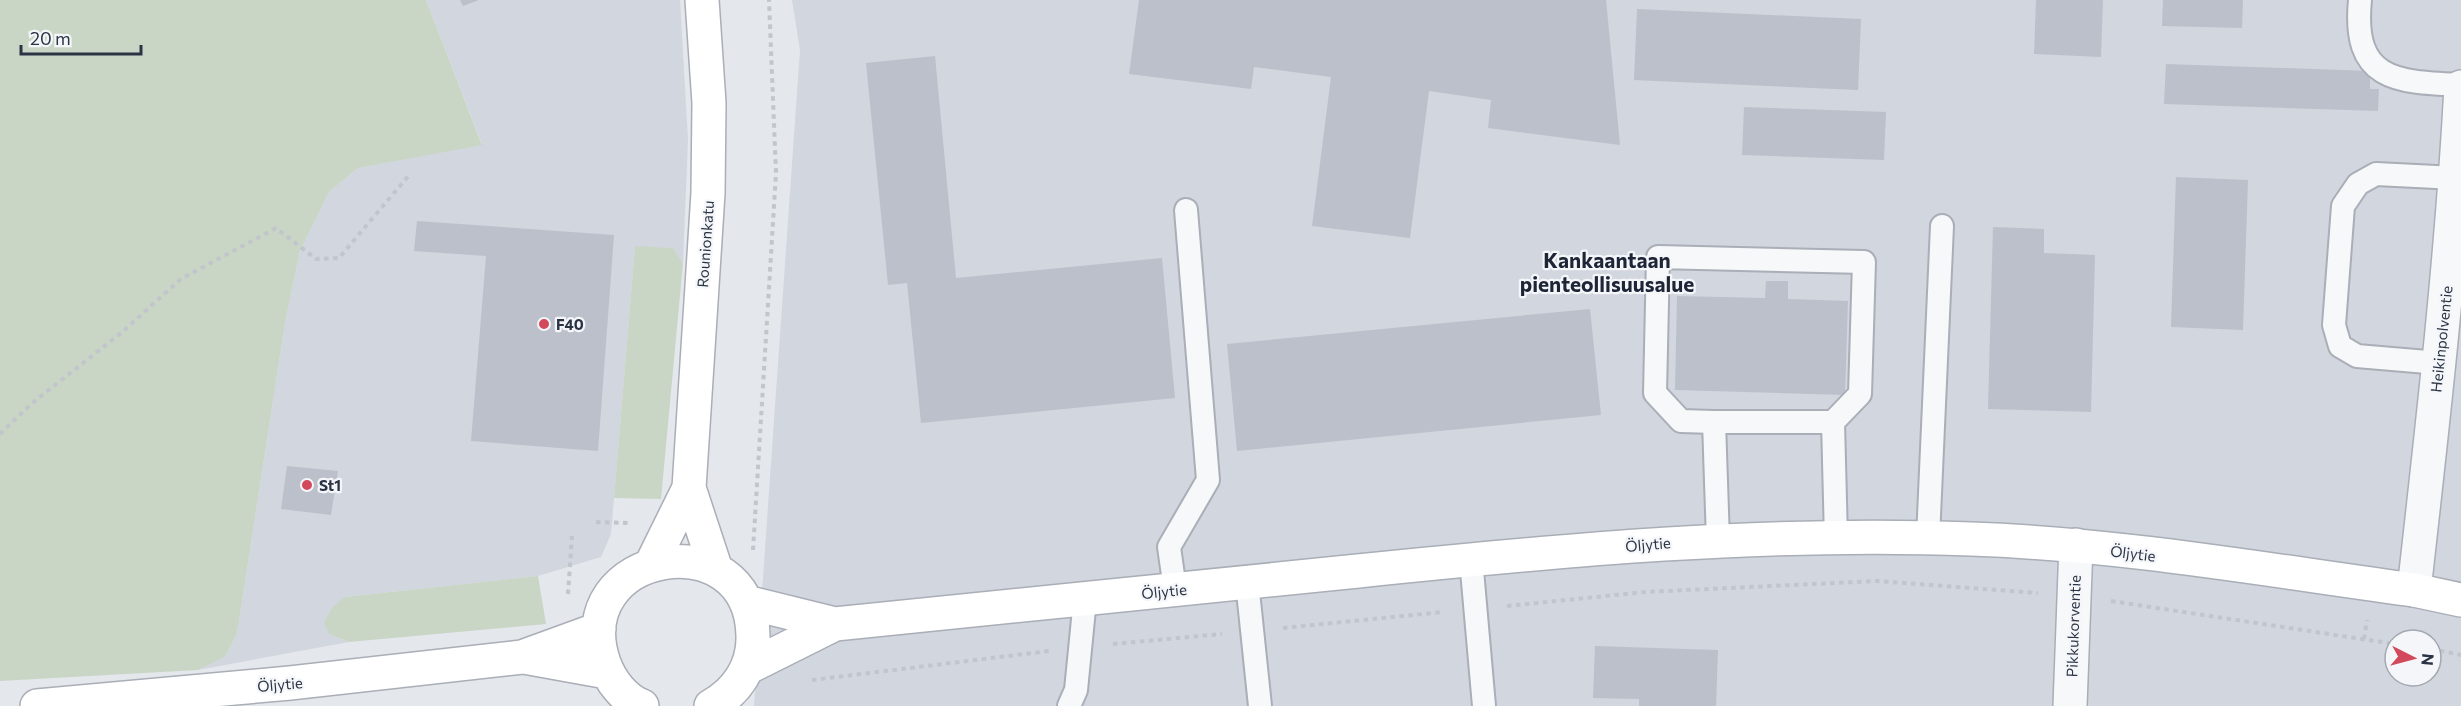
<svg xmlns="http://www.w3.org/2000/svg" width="2461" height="706" font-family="Commissioner,sans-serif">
  <rect width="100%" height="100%" fill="#e4e7ec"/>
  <path fill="#d2d6de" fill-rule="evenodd" d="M426 0H680L688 140 683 263 673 248 635 247 611 534 601 557 538 576 345 597 329 634 349 642 198 670 225 657 237 634 285 323 300 251 329 192 358 168 482 144Z
    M792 0H2461V706H754L800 50ZM2395 640H2431V676H2395Z"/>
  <path fill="#c9d6c5" d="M0 0H426L482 145 358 168 329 192 300 251 285 323 237 634 225 657 198 670 0 681Z
    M635 246 673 248 683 263 661 499 614 498Z
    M538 576 546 624 349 642 329 634 324 623 332 608 345 597Z"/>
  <path fill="#bbc0ca" d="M460 0H479L463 6Z
    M1139 0H1606L1620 145 1488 128 1491 100 1429 91 1410 238 1312 226 1331 77 1254 67 1251 89 1129 74Z
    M2036 0H2103L2101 57 2034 54Z
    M2163 0H2243L2242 28 2162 26Z
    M1637 9 1861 19 1858 90 1634 80Z
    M935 56 956 278 1162 258 1175 398 921 423 907 283 888 285 866 63Z
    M2166 64 2370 71V89H2379L2378 111 2164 104Z
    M1744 107 1886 112 1884 160 1742 155Z
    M2176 177 2248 180 2243 330 2171 327Z
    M417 221 614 235 598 451 471 441 486 256 414 251Z
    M1993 227 2044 229V253L2095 255 2091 412 1988 409Z
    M1766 281H1788V299L1848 301 1845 395 1675 390 1677 296 1765 298Z
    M1590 309 1601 415 1237 451 1227 344Z
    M287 466 338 471 331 515 281 509Z
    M1595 646 1718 650 1716 706H1639V699L1593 698Z"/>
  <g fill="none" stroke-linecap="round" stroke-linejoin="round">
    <defs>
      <path id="lane" d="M2360 0C2352 81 2396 82 2461 85
        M2439 363 2357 356 2340 346 2334 325 2343 206 2358 184 2376 174 2456 178
        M1714 422H1833
        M1928 538 1942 226
        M1718 541 1714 422 1681 421 1655 393 1658 257 1864 262 1860 394 1833 422 1836 539
        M1471 559 1484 706
        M1247 582 1260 706
        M1175 589 1169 547 1208 480 1186 210
        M1069 706 1076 690 1085 599"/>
      <path id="street" d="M2414 590C2433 422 2452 255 2461 87
        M2070 706 2076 545"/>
      <path id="secondary" d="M689 488 716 570
        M652 563 689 488 708 193 709 103 702 0
        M746 602 835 624C1009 607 1184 588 1358 571 1562 550 1766 531 1971 539 2119 544 2267 570 2414 590L2461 600
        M524 657 607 672
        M749 667 835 624
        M37 706 290 683 522 657 599 629
        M642 706C624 699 610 680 604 663 565 550 751 518 753 636 754 666 737 692 711 706"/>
    </defs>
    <use href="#lane" stroke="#a9aeb7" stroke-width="26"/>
    <use href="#street" stroke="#a9aeb7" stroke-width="36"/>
    <use href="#secondary" stroke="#a9aeb7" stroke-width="36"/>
    <path stroke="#c2c5cb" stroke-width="4" stroke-dasharray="4.5 4.5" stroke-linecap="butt" d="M0 434 31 404 121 333 181 279 276 228 316 259 339 258 410 174
      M596 522 630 523
      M753 550 776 173 769 0
      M568 594 572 536
      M2111 601 2395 644
      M1507 606 1645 592 1877 581 2038 593
      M1283 628 1443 612
      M2364 639 2367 620
      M1113 644 1222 634
      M2431 649 2461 655
      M812 680 1049 651"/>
    <use href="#lane" stroke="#f7f8fa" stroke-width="22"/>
    <use href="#street" stroke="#f7f8fa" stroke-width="33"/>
    <use href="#secondary" stroke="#fff" stroke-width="33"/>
  </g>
  <g fill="#d1495b" stroke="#f4f6f9" stroke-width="2">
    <circle cx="544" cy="324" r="6"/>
    <circle cx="307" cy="485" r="6"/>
  </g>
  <g text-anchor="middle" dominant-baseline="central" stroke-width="4.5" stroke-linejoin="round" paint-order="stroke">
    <g font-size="15" fill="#2b3445" stroke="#f4f6f9">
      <text transform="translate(705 244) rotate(-86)">Rounionkatu</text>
      <text transform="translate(2441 339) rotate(-84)">Heikinpolventie</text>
      <text transform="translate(1648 544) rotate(-5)">Öljytie</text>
      <text transform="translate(2133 553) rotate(7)">Öljytie</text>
      <text transform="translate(1164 591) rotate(-6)">Öljytie</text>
      <text transform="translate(2073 626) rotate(-88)">Pikkukorventie</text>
      <text transform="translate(280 684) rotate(-5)">Öljytie</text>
    </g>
    <g font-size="15" font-weight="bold" fill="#2b3445" stroke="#f4f6f9" text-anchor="start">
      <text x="556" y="324">F40</text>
      <text x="319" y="485">St1</text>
    </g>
    <g font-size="21" font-weight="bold" fill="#1d2536" stroke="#f4f6f9">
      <text x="1607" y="259">Kankaantaan<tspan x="1607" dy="24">pienteollisuusalue</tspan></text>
    </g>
  </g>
  <g transform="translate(2413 658) rotate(96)"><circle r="28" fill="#f4f6f9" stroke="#a4a8b1" stroke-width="1.5"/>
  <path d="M0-4.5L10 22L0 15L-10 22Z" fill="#d1495b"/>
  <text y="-9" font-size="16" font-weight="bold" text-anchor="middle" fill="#2b3445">N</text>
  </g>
  <path d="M21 45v9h120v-9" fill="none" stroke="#2b3445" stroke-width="3"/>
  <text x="30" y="45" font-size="18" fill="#2b3445" stroke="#f4f6f9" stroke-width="4.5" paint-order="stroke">20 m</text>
</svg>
